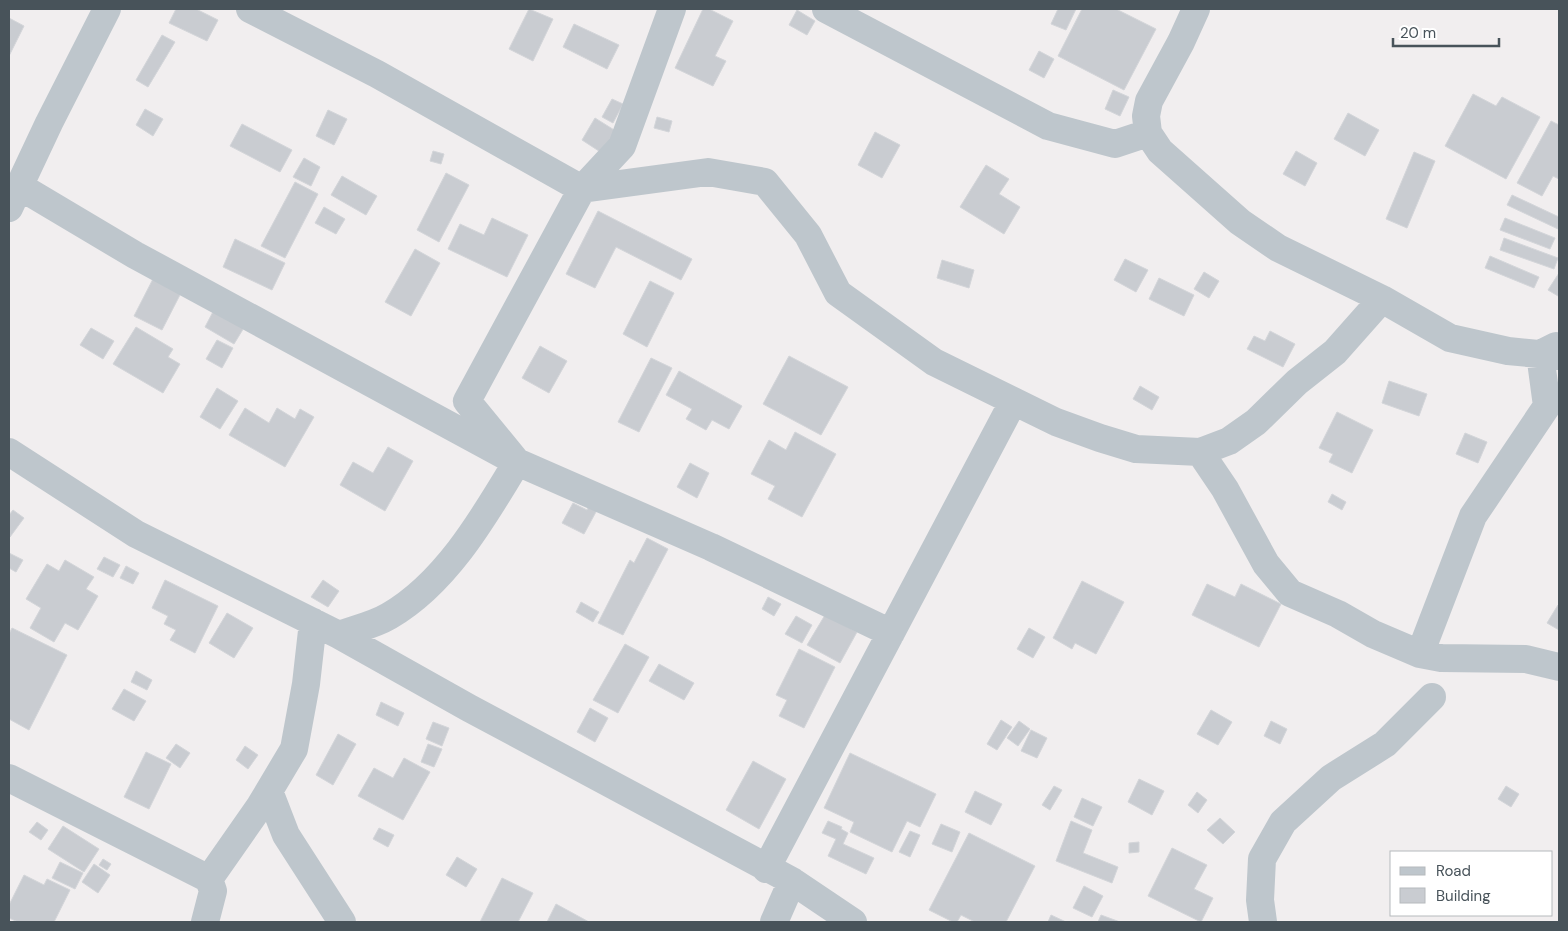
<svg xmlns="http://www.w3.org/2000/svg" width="1568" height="931" font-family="'DM Sans',sans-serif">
  <rect width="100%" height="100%" fill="#f1eeef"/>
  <path fill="#c9ccd1" stroke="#d3d5d9" d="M176 9H196L218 20 207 41 169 23Z
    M529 9 553 19 533 61 509 49Z
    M703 9H709L733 21 715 56 726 61 713 86 675 68Z
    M1058 9H1076L1066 30 1051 24Z
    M1082 9H1116L1156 29 1124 90 1058 56Z
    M797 10 815 21 807 35 789 25Z
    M9 18 24 26 9 56Z
    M574 24 619 45 607 69 563 47Z
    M162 35 175 42 148 87 136 80Z
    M1039 51 1054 59 1044 78 1029 70Z
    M1113 90 1129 97 1120 116 1105 109Z
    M1473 94 1496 106 1502 97 1540 117 1506 179 1445 146Z
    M612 99 623 104 613 123 602 117Z
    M145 109 163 119 153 136 136 125Z
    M328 110 347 119 334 145 316 136Z
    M1348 113 1379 130 1365 156 1334 139Z
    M657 117 672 121 669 132 654 128Z
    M595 118 619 133 605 155 582 140Z
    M1551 121 1559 125V179L1553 176 1542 196 1517 183Z
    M242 124 292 150 280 172 230 146Z
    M875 132 900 145 882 178 858 165Z
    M433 151 444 154 441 164 430 161Z
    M1296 151 1317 163 1305 186 1283 174Z
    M1414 152 1435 161 1407 228 1386 219Z
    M304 158 320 167 311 186 293 177Z
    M986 165 1009 179 999 194 1020 207 1004 234 960 207Z
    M446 173 469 185 439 242 417 230Z
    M342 176 377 196 366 215 331 195Z
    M295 182 318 194 285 258 261 246Z
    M1512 195 1559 217 1558 229 1507 205Z
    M324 207 345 219 336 234 315 223Z
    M598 211 692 259 681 280 616 247 595 288 566 274Z
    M492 218 528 235 507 277 448 249 460 224 484 235Z
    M1505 218 1555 238 1550 249 1500 230Z
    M1504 238 1558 258 1554 269 1500 250Z
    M235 239 285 263 272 290 223 267Z
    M415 249 440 263 411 316 385 302Z
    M1490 256 1539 277 1534 288 1485 268Z
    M1125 259 1148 270 1136 292 1114 280Z
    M942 260 974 270 969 288 937 278Z
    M1204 272 1219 281 1209 298 1194 289Z
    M1559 273V295L1558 296 1548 290Z
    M155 275 183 289 162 330 134 316Z
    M1159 278 1194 295 1184 316 1149 299Z
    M650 281 674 293 647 347 623 334Z
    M215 308 245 326 234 344 205 327Z
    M136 327 173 349 168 357 180 364 163 393 113 364Z
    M91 328 114 341 103 359 80 345Z
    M1270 331 1295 344 1283 367 1247 349 1254 336 1265 341Z
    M217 340 233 348 222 368 206 359Z
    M540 346 567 361 549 393 522 378Z
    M789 356 848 387 821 435 763 404Z
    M651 358 672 368 639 432 618 422Z
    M679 371 742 406 729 429 712 420 706 430 686 419 692 409 666 395Z
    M1389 381 1427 394 1419 416 1382 403Z
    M1140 386 1159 397 1152 410 1133 399Z
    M217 388 238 401 220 429 200 417Z
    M245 408 269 423 277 408 295 419 300 409 314 417 285 467 229 435Z
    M1337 412 1373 430 1352 473 1329 462 1333 454 1319 448Z
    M795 432 836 454 802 517 768 499 775 486 751 474 769 440 786 450Z
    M1465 433 1487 442 1478 463 1456 454Z
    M388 447 413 461 385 511 340 485 353 462 373 473Z
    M690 463 709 473 697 498 677 487Z
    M1332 494 1346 502 1342 510 1328 502Z
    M573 503 587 510 589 506 597 510 584 534 562 523Z
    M13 510 24 518 10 537 9 515Z
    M647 538 668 549 623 635 598 623 630 560 634 563Z
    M9 553 23 560 16 572 9 568Z
    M104 557 120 565 113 577 97 569Z
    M65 560 94 577 86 589 98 596 78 630 65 623 54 642 30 628 41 608 26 599 47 564 59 571Z
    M126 566 139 573 133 584 120 578Z
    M165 580 218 606 195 653 170 640 176 630 164 624 168 616 152 608Z
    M323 580 339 591 328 607 311 597Z
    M1082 581 1124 602 1096 654 1075 643 1072 649 1053 638Z
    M1207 584 1235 597 1241 584 1281 604 1259 647 1192 615Z
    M768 597 781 604 774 616 762 609Z
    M581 602 599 612 593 622 576 612Z
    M1558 605 1559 606V630L1547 623Z
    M227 613 253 628 234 658 209 643Z
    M825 615 857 632 840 663 807 645Z
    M796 616 812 625 802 643 785 634Z
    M12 628 67 655 29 730 9 719V634Z
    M1029 628 1045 637 1033 658 1017 649Z
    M625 644 649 657 618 713 593 700Z
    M799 649 835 667 804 728 779 716 787 700 776 695Z
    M659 664 694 683 684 700 649 681Z
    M136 671 152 680 147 690 131 682Z
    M124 689 146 701 134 721 112 709Z
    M381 702 404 713 398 726 376 715Z
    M590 708 608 718 595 742 577 732Z
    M1211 710 1232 722 1218 745 1197 734Z
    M1001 720 1012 727 997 750 987 744Z
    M1019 721 1030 729 1018 746 1007 738Z
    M1271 721 1287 729 1280 744 1264 736Z
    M433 722 449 728 442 746 426 739Z
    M1031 730 1047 738 1037 758 1021 751Z
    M338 734 356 744 333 785 316 775Z
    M176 744 190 753 180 768 166 758Z
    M428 744 442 749 434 767 421 762Z
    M245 746 258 755 248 769 236 760Z
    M146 752 171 764 149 809 124 797Z
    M850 753 936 794 920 827 907 821 892 852 850 832 854 822 824 808Z
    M404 758 430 772 403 820 358 796 374 768 393 778Z
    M753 761 786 779 759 829 726 810Z
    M1139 779 1164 791 1152 815 1128 802Z
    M1054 786 1062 790 1050 810 1042 805Z
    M1506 786 1519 794 1511 807 1498 799Z
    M975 791 1002 804 991 825 965 812Z
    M1197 792 1207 800 1198 813 1188 805Z
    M1082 798 1102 807 1093 826 1074 817Z
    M1220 818 1235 832 1223 844 1207 830Z
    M828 821 842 827 841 829 848 833 843 844 874 858 866 874 828 856 836 839 822 833Z
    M1071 821 1092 830 1083 853 1118 867 1112 883 1056 861Z
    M37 822 48 830 41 840 29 832Z
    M941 824 960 832 952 852 932 844Z
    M63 826 99 849 84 872 48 849Z
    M379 828 394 835 388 847 373 839Z
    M910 831 920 835 910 857 899 852Z
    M969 833 1035 866 1006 922H975L961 915 957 922H953L929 910Z
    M1139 842V852L1129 853V843Z
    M1172 848 1207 865 1194 889 1213 898 1201 922 1148 896Z
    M457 857 477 869 466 887 446 875Z
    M103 859 111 864 107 870 99 865Z
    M60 862 83 873 75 889 52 878Z
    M94 864 110 875 98 893 82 882Z
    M24 875 44 885 47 879 70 890 54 922H18L9 918V905Z
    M502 878 533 893 518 922H480Z
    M1084 886 1103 896 1092 917 1073 908Z
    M556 904 589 922H547Z
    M1051 915 1066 922H1048Z
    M1101 915 1120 922H1098Z"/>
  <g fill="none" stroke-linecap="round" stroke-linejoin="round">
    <path stroke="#bec6cc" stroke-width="28" d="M250 9 377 74 582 189 708 172 765 182 808 235 838 293 934 362 1056 422 1100 438 1136 449 1200 452 1225 489 1266 564 1290 593 1338 614 1373 634 1420 654 1441 658 1526 659 1559 667
      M826 9 1048 126 1115 144 1148 133
      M1196 9 1181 42 1149 101 1146 116 1148 133 1160 151 1240 222 1278 248 1382 299 1450 338 1508 351 1559 356
      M19 186 135 255 517 462 711 547 891 633
      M9 208 49 123 107 9
      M9 452 136 534 339 635 469 708 792 881 853 922
      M1200 452 1229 441 1256 422 1297 382 1335 352 1382 299
      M339 635C355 629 374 625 389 616 446 583 484 517 517 462L467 401 582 189 622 146 672 9
      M1420 654 1473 516 1547 406 1540 354 1556 346
      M9 778 209 879 213 891 205 922
      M269 791 286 835 342 922
      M766 869 1013 402
      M209 879 260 806 294 749 306 684 313 622
      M774 922 792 881
      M1263 922 1260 900 1262 859 1283 822 1331 778 1385 744 1432 697"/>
  </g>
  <rect width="1568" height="931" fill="none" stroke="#48535a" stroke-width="20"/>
  <rect x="1390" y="851" width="162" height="65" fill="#ffffff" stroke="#b6babd"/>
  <rect x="1400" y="867" width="25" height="8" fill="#bec6cc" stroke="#b6babd"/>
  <text x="1436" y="876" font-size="15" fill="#48535a">Road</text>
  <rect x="1400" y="888" width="25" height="15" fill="#c9ccd1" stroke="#b6babd"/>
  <text x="1436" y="901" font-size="15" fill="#48535a">Building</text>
  <path d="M1393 38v8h106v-8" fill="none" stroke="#48535a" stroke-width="2.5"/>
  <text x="1400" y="38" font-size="15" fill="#48535a" stroke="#ffffff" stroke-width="4" paint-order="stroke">20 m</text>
</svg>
